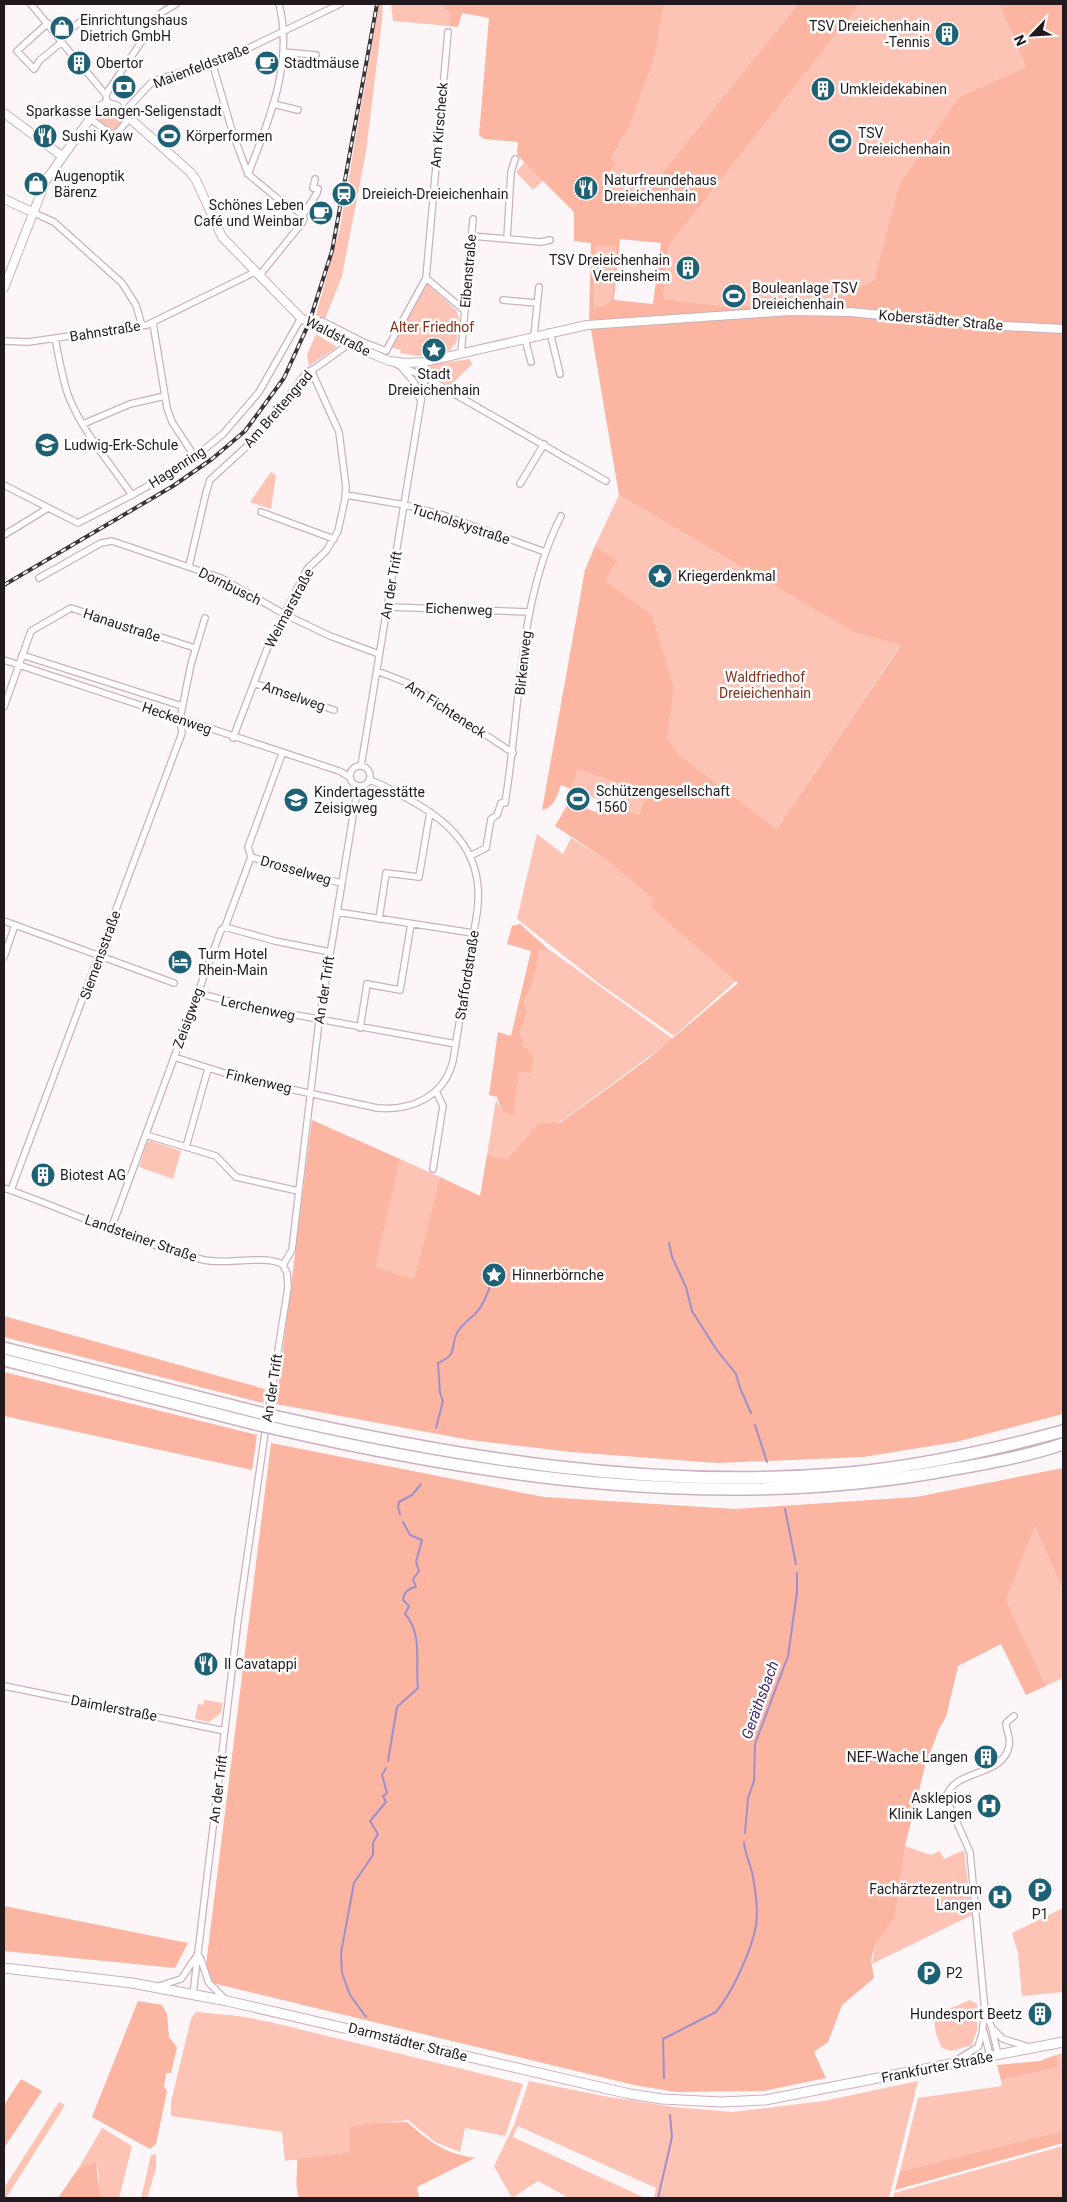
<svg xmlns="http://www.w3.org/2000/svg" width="1067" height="2202" font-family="Roboto,sans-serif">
  <rect width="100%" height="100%" fill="#fcf6f9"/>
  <path fill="#fdc4b5" d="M379 4H383L382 20 366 152 342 276 325 319 316 315 340 228Z
    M391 4H439L450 13 449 26 393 21Z
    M664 4H798L634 208 602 182 616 163 611 159 629 128 655 56Z
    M860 4H999L1026 67 959 97 899 185 874 280 834 298 731 307 663 299 669 245Z
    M106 109C114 109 123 113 125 121L114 134 93 119Z
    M525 162 543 181 533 190 516 172Z
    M595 245 616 247 612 301 594 318Z
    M426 285H429L456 310 459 318 457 341 450 350 433 354 418 356 400 353 401 350 392 348 393 344Z
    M316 334 337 347 309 366 307 355Z
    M470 359 472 364 456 380 451 387 429 374 428 365Z
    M271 472 276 475 271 509 250 502Z
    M619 495 853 632 901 644 777 829 679 755 666 738 674 687 652 615 604 581 595 546Z
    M578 769 647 794 639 815 571 789Z
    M537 834 563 854 571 838 608 861 654 900 650 907 736 981 674 1036 597 982 517 919Z
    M547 948 673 1039 559 1123H538L508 1159 487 1155 496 1100 502 1111 519 1071 530 1073 522 1045 524 1041 520 1033 527 1013 524 1001 532 986 540 950H544Z
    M151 1141 181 1151 173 1179 139 1167 147 1142Z
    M400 1159 440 1177 414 1279 374 1267Z
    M1035 1527 1063 1590V1678L1046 1686 1006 1600Z
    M204 1700 223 1703 221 1713 209 1722 195 1719 198 1704 203 1705Z
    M905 1846 931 1855 940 1851 944 1859 964 1850 972 1915 872 1964 875 1944 895 1915Z
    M1063 1908V1992L1022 1996 1018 1953 1012 1933Z
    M970 2000 977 2004V2030L972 2045 952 2051 942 2048C925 2012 940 2014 970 2000Z
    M196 2012 239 2016 270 2022 523 2084 505 2136 465 2128 460 2152 435 2142 408 2120 351 2127 350 2152 285 2161 282 2132 171 2116V2102L191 2019Z
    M1063 2053V2131L900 2171 918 2098 1002 2086 1001 2080 1057 2067 1056 2055Z
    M529 2081 603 2096 674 2107 732 2112 824 2101 918 2081 889 2198H654L656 2188 518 2126 513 2137 645 2198H569L538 2181 512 2198 494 2166 514 2125Z
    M59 2102 65 2105 6 2198H4V2188Z
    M102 2128 132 2146 119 2198H100L98 2196 99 2175 96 2163 78 2169Z
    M1063 2146V2198H893L894 2193Z
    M156 2154V2168L147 2198H141L151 2155Z"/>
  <path fill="#fcb5a1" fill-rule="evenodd" d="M439 4H664L655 56 629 128 611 158 616 163 602 182 634 208 798 4H860L669 245 663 299 731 307 834 298 874 280 899 185 959 97 1026 67 999 4H1063V1414L956 1442 863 1457 717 1463 571 1452 470 1440 276 1404 312 1120 400 1159 375 1267 414 1279 440 1177 480 1196 487 1155 508 1159 538 1123H560L648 1059 738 983 650 907 654 900 608 861 555 826 569 802 596 812 598 807 614 813 617 806 639 815 647 794 578 769 571 789 561 785C557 796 554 808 542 810L585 570 595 546 617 561 605 581 652 615 674 687 667 738 679 755 777 829 901 645 853 632 619 495 589 318 591 243 574 241V212L517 155 518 142 484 139 479 135 489 18 462 13 458 27 449 26 450 13ZM620 239 661 243 653 304 614 300ZM595 246 616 247 612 300 603 307 595 306 594 317Z
    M520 924 547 948 545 950H540L532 986 524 1001 527 1013 520 1033 524 1041 522 1045 533 1055 531 1073 519 1072 513 1115 502 1111 497 1097 489 1095 498 1032 511 1036 531 951 507 944 512 926Z
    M4 1316 265 1389 263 1403 4 1337Z
    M4 1372 257 1435 252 1470 4 1416Z
    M271 1443 544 1497 735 1509 916 1497 1063 1468V1590L1035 1527 1006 1600 1046 1686 1026 1695 1001 1644 958 1666 946 1717 939 1729 925 1766 905 1846 895 1917 875 1944 871 1960 874 1978 842 2005 828 2042 814 2052 826 2078 763 2091 676 2092 634 2085 204 1981Z
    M4 1906 188 1943 175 1968 4 1951Z
    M138 2001 162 2005 167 2014 169 2037 177 2047 171 2073H166L164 2087 167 2091 156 2144 150 2149 92 2117Z
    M1056 2055 1058 2067 1001 2080 997 2065 1040 2061Z
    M21 2079 42 2091 4 2148V2105Z
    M407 2122C431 2143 444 2153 475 2158L417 2187 419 2198H299C294 2182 298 2175 297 2159L350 2152V2127L375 2123Z
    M1063 2131V2143L895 2190 900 2171Z
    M96 2162 100 2198H58L78 2169Z"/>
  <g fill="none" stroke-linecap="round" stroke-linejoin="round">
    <path stroke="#9e8fcb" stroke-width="2" d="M669 1243 672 1257 686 1287 692 1311 716 1349 736 1374 740 1388 751 1413
      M755 1425 767 1462
      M436 1428 443 1401 440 1393 438 1363C460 1353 449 1347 457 1333 462 1324 469 1320 476 1313 486 1302 489 1288 494 1275
      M785 1509 796 1564
      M400 1514 398 1507 399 1502 412 1495 421 1484
      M388 1761 397 1707 418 1688C415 1664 423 1633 405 1614L409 1606 403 1600C404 1592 408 1588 416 1587L413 1579 419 1571 416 1562 422 1540 410 1535 403 1522
      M745 1833 748 1798 754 1781 755 1744 788 1656 797 1592V1573
      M366 2017 350 1995 342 1973 341 1953 354 1883 373 1855V1843L378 1834 370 1821 386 1802 383 1796 387 1793 382 1775 386 1768
      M664 2078 663 2039 716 2012C732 1993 752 1950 756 1925 758 1913 756 1895 754 1883 753 1869 745 1856 744 1842
      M658 2198 672 2137 670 2115"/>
    <defs>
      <path id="minor" d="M31 4 77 61
        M48 23 17 51 34 69 40 60 62 42
        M448 32 426 278 465 311
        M59 38 84 19
        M283 52 316 55
        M212 62 233 134 248 174 277 198 303 215
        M81 65 106 95
        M107 103 106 95 108 91 161 13 176 4
        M273 104 298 110
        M124 112 153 81 232 56 340 4
        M89 118 114 136 130 118
        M248 174C269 121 294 61 279 4
        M32 212 54 222 122 283 136 305 142 326
        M472 236 541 242 550 240
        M507 239 511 172 515 159
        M259 276 302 223 304 219 303 215 317 193 318 189 313 188 315 179
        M503 300 537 303
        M322 321 363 342 386 351 426 278
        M153 323 167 408 172 422 195 457
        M550 332 560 374
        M534 336 539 287
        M55 339C59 357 62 377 68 395 82 431 110 463 132 495
        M525 339 531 362
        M4 341 28 342 147 325 255 272
        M461 354 473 219
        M396 364 425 377 606 481
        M401 367 414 382 420 399
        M83 424 130 404 165 396
        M520 484 544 444
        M4 485 78 523 132 495 185 465 223 434 259 392 301 318
        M346 495 405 505 443 515 545 552
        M261 512 334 539
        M4 535 48 508
        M189 566 206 493 210 480 257 437 304 376 349 344
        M39 578 101 543 112 541 221 578 284 614 330 636 379 654
        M388 607 529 612
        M22 655 182 706
        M4 660 339 771 350 777
        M377 671 408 683 513 753
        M254 683 334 710
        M4 707 31 631 71 608 195 648
        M233 738 267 649 307 569 326 551 338 531 345 499 346 487 339 432 311 370
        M361 766 425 377 424 362
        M350 776a10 10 0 1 1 20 0a10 10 0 1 1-20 0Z
        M470 856 486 848 491 819 497 815 501 803H505C521 707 517 604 561 516
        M251 857 296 871 341 883
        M337 912 473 933
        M379 919 386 873 419 877 430 812
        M4 921 174 983
        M225 927 275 941 330 952
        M4 957 15 925
        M197 993 252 1007 456 1044
        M360 1028 367 984 400 990 411 924
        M174 1057 240 1078 377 1108C411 1111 444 1097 453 1061L477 913C485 858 456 825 410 800 397 793 383 784 369 780
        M146 1135 216 1156 236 1177 298 1191
        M186 1147 208 1069
        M433 1169 443 1106 436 1091
        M4 1188C70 1211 136 1243 204 1260 224 1265 268 1254 283 1265
        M11 1190 182 733 180 719 191 664 205 618
        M111 1229 221 930 225 927 251 857 248 847 282 754
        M283 1265 292 1250 319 1021 358 786
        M268 1415 288 1287 287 1273 283 1265
        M4 1686 225 1731
        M200 1957 209 1983 225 1999
        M159 1986 181 1979 198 1954
        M193 1994 238 1620 266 1426
        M985 2011 992 2028 998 2055
        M992 2028 1003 2039 1029 2047
        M984 2032 990 2056
        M955 2061 978 2047 982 2034 985 2011 970 1852 946 1798C953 1768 1003 1778 1009 1746 1011 1737 1006 1731 1006 1723L1014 1716"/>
      <path id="tertiary" d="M4 113 62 156
        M4 199 32 212
        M4 288 46 180 97 109 106 103 116 106 190 172 196 180 222 237 301 318 349 344 389 361 406 363 424 362 587 325 791 311 850 312 987 325 1063 329"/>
      <path id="secondary" d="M4 1968 132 1983 227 2001 630 2094 662 2099 721 2102 765 2100 1063 2042"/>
      <path id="motorway" d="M4 1348 253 1411
        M4 1360 251 1423
        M278 1417C461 1458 648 1489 836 1474 913 1468 989 1451 1063 1431
        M277 1429C499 1480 728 1512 954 1469 991 1463 1028 1456 1063 1444"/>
    </defs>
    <use href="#minor" stroke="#cbb0be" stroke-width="8"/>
    <use href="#tertiary" stroke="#cbb0be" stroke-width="10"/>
    <use href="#secondary" stroke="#cbb0be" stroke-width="11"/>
    <use href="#motorway" stroke="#cbb0be" stroke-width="14"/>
    <use href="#minor" stroke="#fff" stroke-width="5.5"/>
    <use href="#tertiary" stroke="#fff" stroke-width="8"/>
    <use href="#secondary" stroke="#fff" stroke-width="9"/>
    <use href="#motorway" stroke="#fff" stroke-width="11"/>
    <defs>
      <path id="rail" d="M4 585 173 486 212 459 245 431 284 378 309 323 332 251 377 4"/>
    </defs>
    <use href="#rail" stroke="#3c3338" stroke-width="4"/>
    <use href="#rail" stroke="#fff" stroke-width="2" stroke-dasharray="5.5" stroke-linecap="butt"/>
    <defs>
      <path id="motorway-bridge" d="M253 1411 278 1417
        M251 1423 277 1429"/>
    </defs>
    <use href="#motorway-bridge" stroke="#cbb0be" stroke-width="14" stroke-linecap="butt"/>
    <use href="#motorway-bridge" stroke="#fff" stroke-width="11"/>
  </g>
  <defs>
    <symbol id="shop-disc" viewBox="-11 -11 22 22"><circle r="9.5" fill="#1e6174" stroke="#fff"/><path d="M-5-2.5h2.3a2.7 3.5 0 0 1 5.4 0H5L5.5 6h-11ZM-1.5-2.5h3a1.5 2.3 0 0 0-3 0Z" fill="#fff"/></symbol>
    <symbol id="building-disc" viewBox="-11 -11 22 22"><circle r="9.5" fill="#1e6174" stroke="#fff"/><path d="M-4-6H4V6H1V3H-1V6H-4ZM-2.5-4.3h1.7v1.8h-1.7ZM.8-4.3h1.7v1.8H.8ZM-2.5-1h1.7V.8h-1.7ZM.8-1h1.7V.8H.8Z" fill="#fff"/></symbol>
    <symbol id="cafe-disc" viewBox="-11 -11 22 22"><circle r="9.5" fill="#1e6174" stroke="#fff"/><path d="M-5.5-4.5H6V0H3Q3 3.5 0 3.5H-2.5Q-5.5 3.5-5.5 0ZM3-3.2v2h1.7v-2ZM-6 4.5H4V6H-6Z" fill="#fff"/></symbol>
    <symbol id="bank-disc" viewBox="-11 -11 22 22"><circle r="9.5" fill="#1e6174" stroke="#fff"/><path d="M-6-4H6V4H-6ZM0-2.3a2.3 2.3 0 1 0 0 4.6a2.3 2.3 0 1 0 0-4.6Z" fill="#fff"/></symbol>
    <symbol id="restaurant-disc" viewBox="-11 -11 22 22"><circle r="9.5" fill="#1e6174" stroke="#fff"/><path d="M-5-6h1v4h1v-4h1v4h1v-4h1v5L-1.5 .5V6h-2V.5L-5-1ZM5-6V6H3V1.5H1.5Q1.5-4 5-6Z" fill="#fff"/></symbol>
    <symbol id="stadium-disc" viewBox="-11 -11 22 22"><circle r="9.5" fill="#1e6174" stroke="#fff"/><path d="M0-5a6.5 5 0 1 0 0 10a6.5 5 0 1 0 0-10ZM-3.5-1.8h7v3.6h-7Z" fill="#fff"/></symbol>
    <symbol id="station-disc" viewBox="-11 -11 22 22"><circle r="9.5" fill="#1e6174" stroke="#fff"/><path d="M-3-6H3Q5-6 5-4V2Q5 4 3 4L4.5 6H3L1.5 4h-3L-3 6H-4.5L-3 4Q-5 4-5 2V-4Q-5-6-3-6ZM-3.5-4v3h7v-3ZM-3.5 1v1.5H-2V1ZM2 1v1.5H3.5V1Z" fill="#fff"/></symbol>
    <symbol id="sight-disc" viewBox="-11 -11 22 22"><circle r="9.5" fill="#1e6174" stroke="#fff"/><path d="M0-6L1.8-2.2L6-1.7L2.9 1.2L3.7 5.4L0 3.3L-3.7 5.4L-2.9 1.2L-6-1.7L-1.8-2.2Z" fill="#fff"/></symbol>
    <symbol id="school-disc" viewBox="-11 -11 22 22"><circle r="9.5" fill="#1e6174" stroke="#fff"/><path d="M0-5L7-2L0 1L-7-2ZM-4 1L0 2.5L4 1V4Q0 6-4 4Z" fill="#fff"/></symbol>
    <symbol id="hotel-disc" viewBox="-11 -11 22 22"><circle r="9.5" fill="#1e6174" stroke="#fff"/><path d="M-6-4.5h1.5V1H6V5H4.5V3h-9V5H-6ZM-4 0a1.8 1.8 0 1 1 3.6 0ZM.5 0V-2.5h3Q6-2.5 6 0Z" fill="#fff"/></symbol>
    <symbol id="hospital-disc" viewBox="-11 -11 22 22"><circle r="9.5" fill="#1e6174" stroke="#fff"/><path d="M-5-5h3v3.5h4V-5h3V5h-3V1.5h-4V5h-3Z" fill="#fff"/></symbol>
    <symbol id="parking-disc" viewBox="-11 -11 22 22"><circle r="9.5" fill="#1e6174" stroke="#fff"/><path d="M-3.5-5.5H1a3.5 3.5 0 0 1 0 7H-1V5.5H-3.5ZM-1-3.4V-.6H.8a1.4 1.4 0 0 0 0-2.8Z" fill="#fff"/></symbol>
  </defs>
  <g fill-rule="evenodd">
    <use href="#shop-disc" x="48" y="14" width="28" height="28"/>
    <use href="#building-disc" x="933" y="20" width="28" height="28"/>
    <use href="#building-disc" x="65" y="49" width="28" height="28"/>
    <use href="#cafe-disc" x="253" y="49" width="28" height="28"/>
    <use href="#bank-disc" x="110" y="73" width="28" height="28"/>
    <use href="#building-disc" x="809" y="75" width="28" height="28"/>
    <use href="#restaurant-disc" x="31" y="122" width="28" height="28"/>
    <use href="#stadium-disc" x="155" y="122" width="28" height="28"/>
    <use href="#stadium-disc" x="826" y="127" width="28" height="28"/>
    <use href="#shop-disc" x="22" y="170" width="28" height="28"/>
    <use href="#restaurant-disc" x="572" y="174" width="28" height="28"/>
    <use href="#station-disc" x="330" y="180" width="28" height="28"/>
    <use href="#cafe-disc" x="307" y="199" width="28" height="28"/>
    <use href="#building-disc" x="674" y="254" width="28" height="28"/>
    <use href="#stadium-disc" x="720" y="282" width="28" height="28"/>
    <use href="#sight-disc" x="420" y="336" width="28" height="28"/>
    <use href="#school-disc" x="33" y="431" width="28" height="28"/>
    <use href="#sight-disc" x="646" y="562" width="28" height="28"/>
    <use href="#stadium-disc" x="564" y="785" width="28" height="28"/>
    <use href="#school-disc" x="282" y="786" width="28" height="28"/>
    <use href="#hotel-disc" x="166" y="948" width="28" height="28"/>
    <use href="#building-disc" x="29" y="1161" width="28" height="28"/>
    <use href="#sight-disc" x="480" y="1261" width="28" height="28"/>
    <use href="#restaurant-disc" x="192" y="1650" width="28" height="28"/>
    <use href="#building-disc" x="972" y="1743" width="28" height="28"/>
    <use href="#hospital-disc" x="975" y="1792" width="28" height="28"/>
    <use href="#parking-disc" x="1026" y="1876" width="28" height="28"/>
    <use href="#hospital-disc" x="986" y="1883" width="28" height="28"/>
    <use href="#parking-disc" x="915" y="1959" width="28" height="28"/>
    <use href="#building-disc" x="1026" y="2000" width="28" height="28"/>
  </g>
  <g text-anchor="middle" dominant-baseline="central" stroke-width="5" stroke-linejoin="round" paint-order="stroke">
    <g font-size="14" fill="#22191e" stroke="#fff" text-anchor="start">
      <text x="80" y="20">Einrichtungshaus<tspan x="80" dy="16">Dietrich GmbH</tspan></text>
      <text x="930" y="26" text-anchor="end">TSV Dreieichenhain<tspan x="930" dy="16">-Tennis</tspan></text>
      <text x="96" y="63">Obertor</text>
      <text x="284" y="63">Stadtmäuse</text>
      <text x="840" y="89">Umkleidekabinen</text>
      <text x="124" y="111" text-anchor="middle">Sparkasse Langen-Seligenstadt</text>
      <text x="858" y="133">TSV<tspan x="858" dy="16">Dreieichenhain</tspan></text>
      <text x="62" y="136">Sushi Kyaw</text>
      <text x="186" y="136">Körperformen</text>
      <text x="54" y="176">Augenoptik<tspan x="54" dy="16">Bärenz</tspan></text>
      <text x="604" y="180">Naturfreundehaus<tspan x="604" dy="16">Dreieichenhain</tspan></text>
      <text x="362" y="194">Dreieich-Dreieichenhain</text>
      <text x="304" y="205" text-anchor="end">Schönes Leben<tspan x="304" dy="16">Café und Weinbar</tspan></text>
      <text x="670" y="260" text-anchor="end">TSV Dreieichenhain<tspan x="670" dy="16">Vereinsheim</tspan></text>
      <text x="752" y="288">Bouleanlage TSV<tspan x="752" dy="16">Dreieichenhain</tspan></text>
      <text x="434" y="374" text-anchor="middle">Stadt<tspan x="434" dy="16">Dreieichenhain</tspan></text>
      <text x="64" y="445">Ludwig-Erk-Schule</text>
      <text x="678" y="576">Kriegerdenkmal</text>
      <text x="596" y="791">Schützengesellschaft<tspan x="596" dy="16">1560</tspan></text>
      <text x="314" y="792">Kindertagesstätte<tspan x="314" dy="16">Zeisigweg</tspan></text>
      <text x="198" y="954">Turm Hotel<tspan x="198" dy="16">Rhein-Main</tspan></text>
      <text x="60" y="1175">Biotest AG</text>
      <text x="512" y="1275">Hinnerbörnche</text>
      <text x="224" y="1664">Il Cavatappi</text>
      <text x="968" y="1757" text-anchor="end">NEF-Wache Langen</text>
      <text x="972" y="1798" text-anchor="end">Asklepios<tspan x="972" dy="16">Klinik Langen</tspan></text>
      <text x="982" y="1889" text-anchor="end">Fachärztezentrum<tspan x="982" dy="16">Langen</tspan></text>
      <text x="1040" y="1914" text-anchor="middle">P1</text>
      <text x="946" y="1973">P2</text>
      <text x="1022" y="2014" text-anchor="end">Hundesport Beetz</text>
    </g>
    <g font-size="14" fill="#22191e" stroke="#fff">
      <text transform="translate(201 66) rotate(-21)">Maienfeldstraße</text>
      <text transform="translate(439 125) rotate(-85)">Am Kirscheck</text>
      <text transform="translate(468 271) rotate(-85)">Eibenstraße</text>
      <text transform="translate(941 320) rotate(5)">Koberstädter Straße</text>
      <text transform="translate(105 331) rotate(-9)">Bahnstraße</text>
      <text transform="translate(338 336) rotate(27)">Waldstraße</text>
      <text transform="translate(278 409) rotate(-49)">Am Breitengrad</text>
      <text transform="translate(177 467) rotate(-33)">Hagenring</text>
      <text transform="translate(461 524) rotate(18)">Tucholskystraße</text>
      <text transform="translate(391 585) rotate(-80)">An der Trift</text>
      <text transform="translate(230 586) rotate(26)">Dornbusch</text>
      <text transform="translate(289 608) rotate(-62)">Weimarstraße</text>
      <text transform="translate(459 609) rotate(2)">Eichenweg</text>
      <text transform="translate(122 625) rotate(18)">Hanaustraße</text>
      <text transform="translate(523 663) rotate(-84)">Birkenweg</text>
      <text transform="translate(294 696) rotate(19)">Amselweg</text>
      <text transform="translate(446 709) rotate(33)">Am Fichteneck</text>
      <text transform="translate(177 718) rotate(19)">Heckenweg</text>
      <text transform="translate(296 870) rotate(16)">Drosselweg</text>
      <text transform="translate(100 955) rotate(-70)">Siemensstraße</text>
      <text transform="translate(467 975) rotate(-81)">Staffordstraße</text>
      <text transform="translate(324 990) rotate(-81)">An der Trift</text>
      <text transform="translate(258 1008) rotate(12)">Lerchenweg</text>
      <text transform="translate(188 1018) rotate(-70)">Zeisigweg</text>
      <text transform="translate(259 1081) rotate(13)">Finkenweg</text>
      <text transform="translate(141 1238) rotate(19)">Landsteiner Straße</text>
      <text transform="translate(272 1388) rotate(-81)">An der Trift</text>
      <text transform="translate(114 1708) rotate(11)">Daimlerstraße</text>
      <text transform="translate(218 1789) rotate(-83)">An der Trift</text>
      <text transform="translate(408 2042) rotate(14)">Darmstädter Straße</text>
      <text transform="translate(937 2067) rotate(-11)">Frankfurter Straße</text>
    </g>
    <g font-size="14" fill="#83311b" stroke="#fff">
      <text x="432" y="327">Alter Friedhof</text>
      <text x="765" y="677">Waldfriedhof<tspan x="765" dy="16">Dreieichenhain</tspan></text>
    </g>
    <g font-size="15" font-style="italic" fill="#40276f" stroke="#fff">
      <text transform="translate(760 1700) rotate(-70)">Geräthsbach</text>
    </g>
  </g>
  <rect width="1067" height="2202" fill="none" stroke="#22191e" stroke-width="10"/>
  <g transform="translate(1032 35) rotate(245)" stroke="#ffffff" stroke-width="4" paint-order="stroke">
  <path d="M0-4L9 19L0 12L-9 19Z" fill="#22191e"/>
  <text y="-8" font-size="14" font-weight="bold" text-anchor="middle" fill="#22191e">N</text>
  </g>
</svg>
